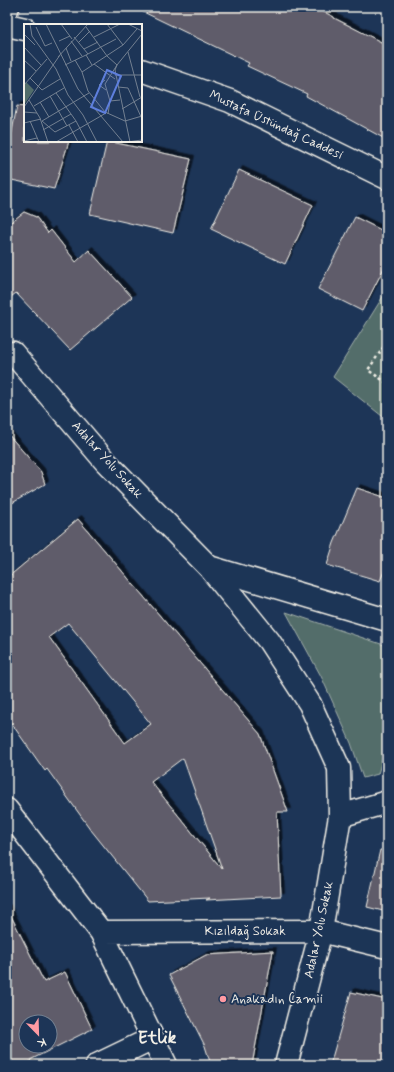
<svg xmlns="http://www.w3.org/2000/svg" width="394" height="1072" font-family="Mynerve,sans-serif">
  <defs>
    <filter id="shadow"><feDropShadow dx="3.5" dy="-3.5" stdDeviation="0" flood-color="#0009"/></filter>
  </defs>
  <rect width="100%" height="100%" fill="#1d3557"/>
  <filter id="ink" filterUnits="userSpaceOnUse"><feTurbulence type="fractalNoise" baseFrequency=".025" numOctaves="2"/><feDisplacementMap in="SourceGraphic" scale="8" xChannelSelector="R" yChannelSelector="G"/><feConvolveMatrix kernelMatrix="1 2 1 2 8 2 1 2 1" color-interpolation-filters="sRGB"/></filter>
  <g filter="url(#ink)">
    <path fill="#526d6a" stroke="#a3afa9" d="M387 290V420L333 377Z
      M286 612 387 646V742L378 774 363 778 351 743 321 676Z"/>
    <path fill="#5f5c6b" stroke="#f4f1e8" fill-rule="evenodd" filter="url(#shadow)" d="M133 7H314L334 17V18L387 45V140L306 96 307 94 247 66 249 63Z
      M17 106 25 107V141H69L54 189 7 179V157Z
      M107 141 191 159 173 233 90 214Z
      M239 170 313 205 285 264 211 229Z
      M24 212 36 217 48 233 51 230 76 262 89 250 132 297 70 350 16 293 7 300V225Z
      M355 217 387 233V262L362 311 318 289Z
      M7 433 41 472 45 484 7 506Z
      M357 488 387 498V564L380 581 327 565 334 543Z
      M78 519 260 734 288 812H277L281 896 206 900 210 898 148 901 91 830 47 769 45 771 7 717V578ZM68 623 151 724 125 743 49 637ZM183 758 222 869 151 782Z
      M380 850H387V912L367 907Z
      M7 908 44 982 65 972 92 1029 30 1060 32 1065H7ZM26 1022H50V1046H26Z
      M273 951 252 1065H211L205 1046 169 975 206 955Z
      M351 992 387 1000V1065H330Z"/>
    <g fill="none" stroke-linecap="round" stroke-linejoin="round">
      <defs>
        <path id="minor" d="M7 9 8 7
          M7 355 13 353 105 461 209 567 269 641 310 704 339 768 340 816 321 931 286 1065
          M209 567 387 620
          M340 816 387 802"/>
        <path id="tertiary" d="M7 25 25 29
          M141 70 230 101 387 178
          M7 810 101 932 166 1065
          M101 932 321 931 387 947
          M97 1065 153 1038"/>
      </defs>
      <use href="#minor" stroke="#f4f1e8" stroke-width="25"/>
      <use href="#tertiary" stroke="#f4f1e8" stroke-width="25"/>
      <path stroke="#f4f1e8" stroke-width="2.5" stroke-dasharray="3 3" stroke-linecap="butt" d="M387 342 368 370 387 383"/>
      <use href="#minor" stroke="#1d3557" stroke-width="22"/>
      <use href="#tertiary" stroke="#1d3557" stroke-width="22"/>
    </g>
  </g>
  <circle fill="#ff9aa2" stroke="#1d3557" stroke-width="1.5" cx="223" cy="999" r="4"/>
  <g text-anchor="middle" dominant-baseline="central" stroke-width="4" stroke-linejoin="round" paint-order="stroke">
    <g font-size="13" fill="#f4f1e8" stroke="#1d3557">
      <text transform="translate(276 125) rotate(25)">Mustafa Üstündağ Caddesi</text>
      <text transform="translate(107 460) rotate(48)">Adalar Yolu Sokak</text>
      <text transform="translate(319 930) rotate(-78)">Adalar Yolu Sokak</text>
      <text x="245" y="931">Kızıldağ Sokak</text>
    </g>
    <g font-size="13" fill="#f4f1e8" stroke="#1d3557" text-anchor="start">
      <text x="231" y="999">Anakadın Camii</text>
    </g>
    <g font-size="17" font-weight="bold" fill="#f4f1e8" stroke="#1d3557">
      <text x="157" y="1038">Etlik</text>
    </g>
  </g>
  <g transform="translate(24 24)">
    <rect width="118" height="118" fill="#1d3557"/>
    <path d="M2 58 10 66 0 81V62Z" fill="#526d6a"/>
    <path fill="none" stroke="#738091" stroke-width="1" d="M6 0 8 12 32 45 44 71 59 91 73 118M22 0 54 65 99 118M37 0 48 15M83 0 99 21M104 0 118 7M12 3 21 22 28 19M62 3 83 32 93 41 81 60 86 77 96 76M0 10 11 21M50 13 64 30M70 13 96 0M35 17 46 12M47 17 58 32M55 18 66 7M0 23 17 41M42 24 47 37M60 25 74 18M104 28 116 73M34 33 64 0M0 36 12 47M51 36 58 48 64 67 81 88 101 97 118 92M70 40 91 55M41 41 62 31M68 41 62 31 92 15M58 48 99 21 113 5M91 51H118M6 54 18 66 36 55M81 56 75 61 82 66M0 61 23 35M94 63 104 64 118 95M32 69 52 97 63 118M26 72 43 102M5 76 16 94 24 118M16 78 25 93M10 82 40 64M0 83 36 31M98 85 118 73M0 88 13 89M84 90 86 77M6 97 15 118M52 97 31 108 18 97 65 69M0 99 17 95M45 101 54 118M19 106 47 90M0 117 13 114M32 118 82 89M102 118 118 116M106 118 91 46 93 41 118 10"/>
    <path fill="#5e7fdd" fill-opacity="0.15" stroke="#5e7fdd" stroke-width="2" d="M83 46 97 52 81 89 67 83Z"/>
    <rect width="118" height="118" fill="none" stroke="#f4f1e8" stroke-width="2"/>
  </g>
  <rect width="394" height="1072" fill="none" stroke="#1d3557" stroke-width="24"/>
  <rect x="12" y="12" width="370" height="1048" fill="none" stroke="#f4f1e8" stroke-width="1.5" filter="url(#ink)"/>
  <g transform="translate(38 1034) rotate(157)"><circle r="19" fill="#1d3557" stroke="#738091"/>
  <path d="M0-3L7 15L0 10L-7 15Z" fill="#ff9aa2"/>
  <text y="-6" font-size="11" font-weight="bold" text-anchor="middle" fill="#f4f1e8">K</text>
  </g>
</svg>
